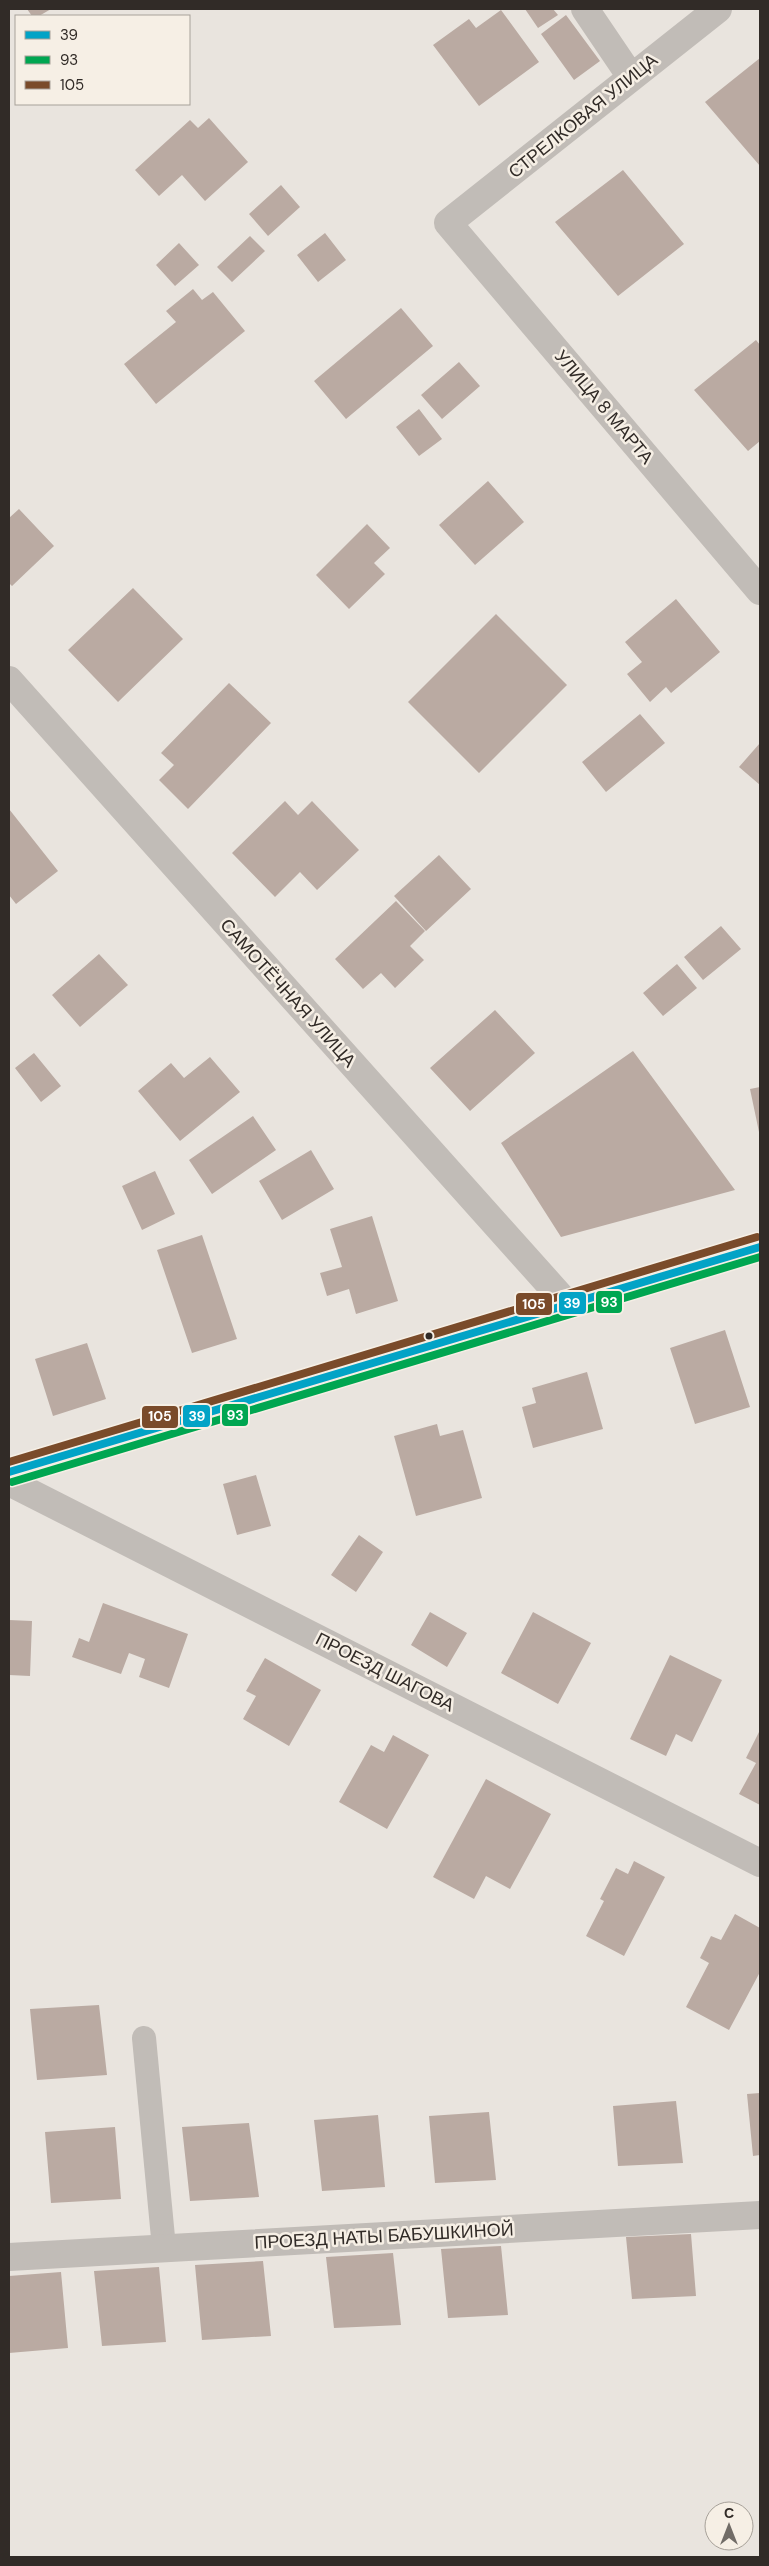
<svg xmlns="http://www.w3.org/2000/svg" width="769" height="2566" font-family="'DM Sans',sans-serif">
  <rect width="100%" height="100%" fill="#e9e4de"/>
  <path fill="#baaaa2" d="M27 9H51L39 16H32Z
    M525 9H553L558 15 538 28Z
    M501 10 539 62 479 106 433 45 469 19 476 28Z
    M566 15 600 61 574 80 541 34Z
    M760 58V166L705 102Z
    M209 118 248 162 205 201 182 175 159 196 135 170 190 120 198 128Z
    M623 170 684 244 618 296 555 222Z
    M281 185 300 207 268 236 249 214Z
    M325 233 346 260 318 282 297 255Z
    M250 236 265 251 232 282 217 267Z
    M179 243 199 265 175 286 156 265Z
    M193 289 202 300 213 292 245 331 156 404 124 364 176 322 166 311Z
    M401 308 433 346 346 419 314 381Z
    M756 340 760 345V441L748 451 694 390Z
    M459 362 480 386 442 419 421 395Z
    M419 409 442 439 419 456 396 427Z
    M488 481 524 522 475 565 439 525Z
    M19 509 54 546 12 586 9 583V518Z
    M367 524 390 548 374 563 385 574 349 609 316 575Z
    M133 588 183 639 118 702 68 650Z
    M676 599 720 652 671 693 666 687 650 702 627 674 642 662 625 642Z
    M496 614 567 685 479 773 408 702Z
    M229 683 271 723 188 809 159 780 174 765 161 753Z
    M640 714 665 743 606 792 582 762Z
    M760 743V785L739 767Z
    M285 801 298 815 312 801 359 850 317 890 300 872 275 897 232 853Z
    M9 809 58 871 16 904 9 895Z
    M439 855 471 889 426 931 394 896Z
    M396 901 425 931 410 946 424 960 395 988 381 973 363 989 335 959Z
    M721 926 741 949 703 980 684 957Z
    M99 954 128 985 80 1027 52 995Z
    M677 964 697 988 663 1016 643 993Z
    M495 1010 535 1053 470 1111 430 1068Z
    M633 1051 735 1190 561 1237 501 1143Z
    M34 1053 61 1086 41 1102 15 1068Z
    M210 1057 240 1092 180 1141 138 1091 171 1063 184 1078Z
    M760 1087V1132H759L750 1089Z
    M253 1116 276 1150 212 1194 189 1160Z
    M311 1150 334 1189 282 1220 259 1181Z
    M155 1171 175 1214 142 1230 122 1186Z
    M372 1216 398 1301 356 1314 349 1289 327 1296 320 1273 342 1267 330 1229Z
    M202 1235 237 1339 192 1353 157 1250Z
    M725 1330 750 1407 695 1424 670 1348Z
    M87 1343 106 1399 53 1416 35 1359Z
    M587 1372 603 1429 533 1448 522 1407 536 1403 532 1388Z
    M437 1424 440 1436 463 1430 482 1498 416 1516 394 1436Z
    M256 1475 271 1526 237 1535 223 1484Z
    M359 1535 383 1552 356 1592 331 1575Z
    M103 1603 188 1634 169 1688 139 1677 145 1659 129 1653 121 1674 72 1657 79 1638 89 1642Z
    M430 1612 467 1633 447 1667 411 1645Z
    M533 1612 591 1643 558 1704 501 1673Z
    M9 1620 32 1621 30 1676 9 1675Z
    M670 1655 722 1680 692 1742 676 1734 666 1756 630 1739Z
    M265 1658 321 1690 289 1746 243 1719 256 1696 246 1691Z
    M760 1730V1805L739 1794 756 1763 746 1758Z
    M393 1735 429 1755 387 1829 339 1802 371 1745 384 1752Z
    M486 1779 551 1814 510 1889 486 1876 474 1899 433 1877Z
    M634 1861 665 1877 624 1956 586 1936 604 1901 600 1899 616 1868 628 1874Z
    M735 1914 760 1928V1972L729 2030 686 2007 709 1963 700 1958 711 1936 721 1940Z
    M99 2005 107 2075 37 2080 30 2009Z
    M760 2093V2155L753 2156 747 2094Z
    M676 2101 683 2163 618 2166 613 2106Z
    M489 2112 496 2180 435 2183 429 2116Z
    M378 2115 385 2187 322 2191 314 2120Z
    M249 2123 259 2197 190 2201 182 2127Z
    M115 2127 121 2199 51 2203 45 2132Z
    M691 2234 696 2296 632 2299 626 2237Z
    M501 2246 508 2315 448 2318 441 2249Z
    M393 2253 401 2325 334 2328 326 2257Z
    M263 2261 271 2336 202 2340 195 2265Z
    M159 2267 166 2342 102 2346 94 2271Z
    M61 2272 68 2348 9 2353V2276Z"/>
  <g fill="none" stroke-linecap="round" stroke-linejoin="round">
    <path stroke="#c1bcb7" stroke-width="24" d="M144 2038 164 2248"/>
    <path stroke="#c1bcb7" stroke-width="28" d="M585 9 631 77
      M718 9 448 223 760 591
      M9 680 568 1305
      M9 1482 760 1863
      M9 2257 760 2215"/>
    <path stroke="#b2ada8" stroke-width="28" d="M9 1472 760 1247"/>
    <defs>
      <path id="bus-1" d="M9 1472 760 1247"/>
      <path id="bus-2" d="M12 1482 760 1257"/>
      <path id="bus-3" d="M9 1462 757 1237"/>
    </defs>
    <use href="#bus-1" stroke="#f6efe5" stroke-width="11"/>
    <use href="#bus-2" stroke="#f6efe5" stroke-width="11"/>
    <use href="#bus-3" stroke="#f6efe5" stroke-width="11"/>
    <use href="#bus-1" stroke="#02a3c6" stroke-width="8"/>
    <use href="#bus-2" stroke="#00a651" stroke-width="8"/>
    <use href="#bus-3" stroke="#7a4b2a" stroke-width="8"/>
  </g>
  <circle fill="#312b27" stroke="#f6efe5" stroke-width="2" cx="429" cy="1336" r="4.5"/>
  <g text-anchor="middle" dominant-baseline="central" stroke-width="5" stroke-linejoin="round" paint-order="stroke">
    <g font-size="18" fill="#312b27" stroke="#f6efe5">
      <text transform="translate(583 116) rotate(-39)">СТРЕЛКОВАЯ УЛИЦА</text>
      <text transform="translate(604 407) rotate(50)">УЛИЦА 8 МАРТА</text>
      <text transform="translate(288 993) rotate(48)">САМОТЁЧНАЯ УЛИЦА</text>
      <text transform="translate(385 1672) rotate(27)">ПРОЕЗД ШАГОВА</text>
      <text transform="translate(384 2236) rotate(-3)">ПРОЕЗД НАТЫ БАБУШКИНОЙ</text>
    </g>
  </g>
  <g stroke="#f6efe5" stroke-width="2">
    <rect x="595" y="1290" width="28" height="24" rx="5" fill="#00a651"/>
    <rect x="558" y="1291" width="29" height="24" rx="5" fill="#02a3c6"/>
    <rect x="515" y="1292" width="38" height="24" rx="5" fill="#7a4b2a"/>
    <rect x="221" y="1403" width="28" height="24" rx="5" fill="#00a651"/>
    <rect x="182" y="1404" width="29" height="24" rx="5" fill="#02a3c6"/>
    <rect x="141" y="1405" width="38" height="24" rx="5" fill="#7a4b2a"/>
  </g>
  <g font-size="14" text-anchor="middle" font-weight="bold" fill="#fff">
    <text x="609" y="1307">93</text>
    <text x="572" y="1308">39</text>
    <text x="534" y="1309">105</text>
    <text x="235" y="1420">93</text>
    <text x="197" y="1421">39</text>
    <text x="160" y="1421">105</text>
  </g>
  <rect width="769" height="2566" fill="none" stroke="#312b27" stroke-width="20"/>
  <rect x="15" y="15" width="175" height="90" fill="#f6efe5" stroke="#a7a199"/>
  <rect x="25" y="31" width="25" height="8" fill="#02a3c6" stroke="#a7a199"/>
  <text x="60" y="40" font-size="15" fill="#312b27">39</text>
  <rect x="25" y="56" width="25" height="8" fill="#00a651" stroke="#a7a199"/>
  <text x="60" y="65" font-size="15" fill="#312b27">93</text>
  <rect x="25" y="81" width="25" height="8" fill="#7a4b2a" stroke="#a7a199"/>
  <text x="60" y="90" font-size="15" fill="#312b27">105</text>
  <g transform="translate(729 2526)"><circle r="24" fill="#f6efe5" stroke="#a7a199"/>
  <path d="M0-4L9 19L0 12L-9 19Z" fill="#716c67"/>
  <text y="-8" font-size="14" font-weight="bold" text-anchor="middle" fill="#312b27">С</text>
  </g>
</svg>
